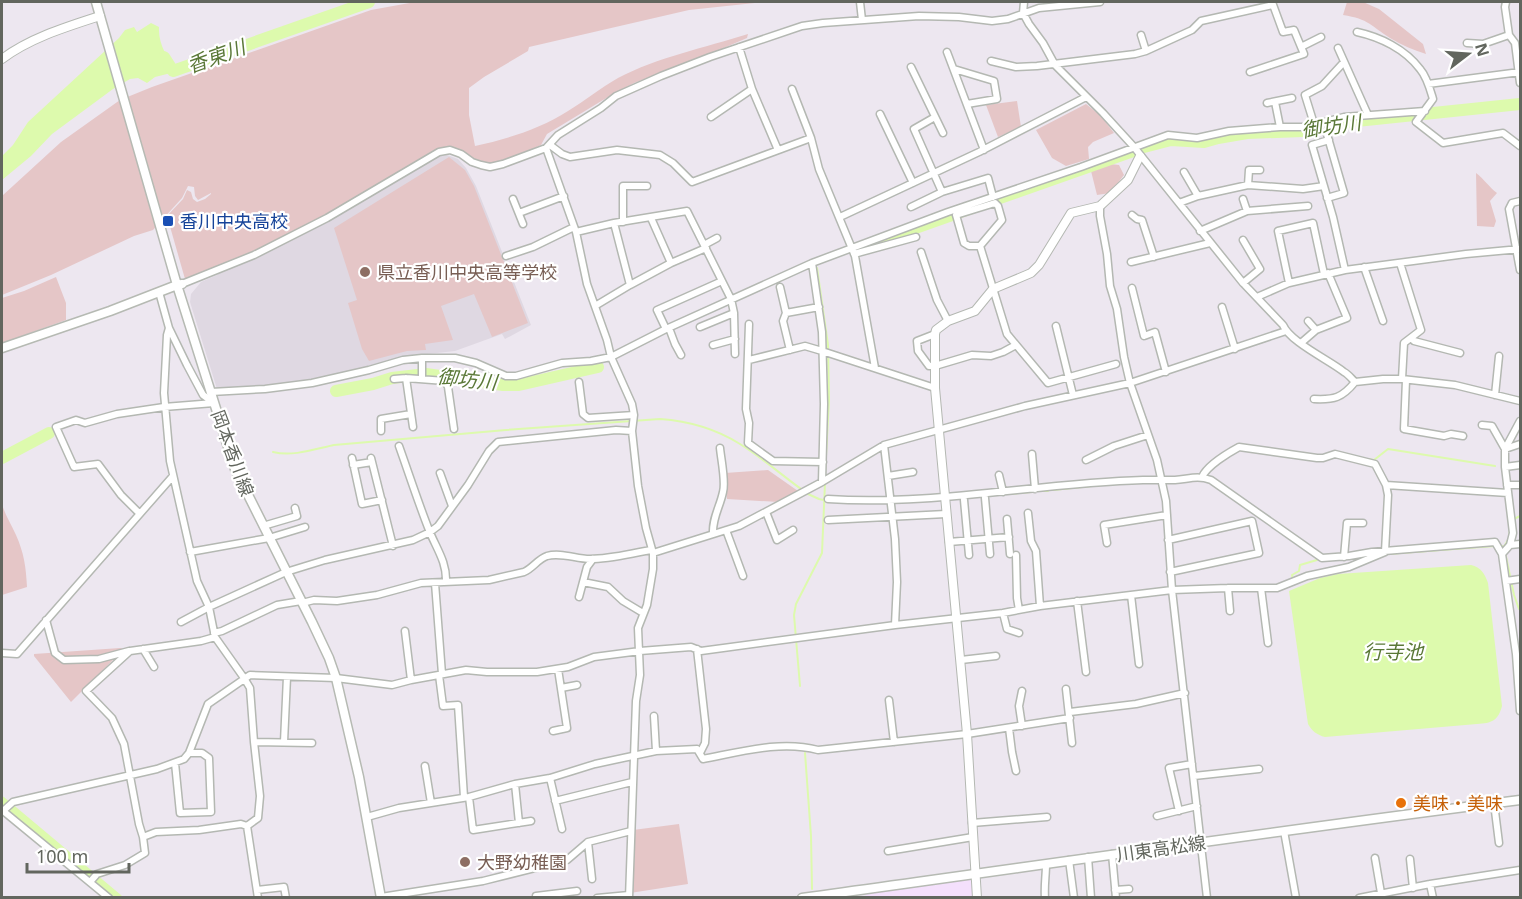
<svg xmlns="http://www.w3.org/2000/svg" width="1522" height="899" font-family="'Noto Sans','Noto Sans JP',sans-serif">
  <rect width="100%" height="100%" fill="#ede7f0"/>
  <path fill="#f4e0fc" d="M969 878 972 882 973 897H866L865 892Z"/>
  <path fill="#dfd8e2" d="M447 155 458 159 466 168 476 186 531 325 505 339 502 334 455 351 400 357 366 367 312 380 269 386 217 389 190 302 191 294 201 282 217 275 224 269 255 257 319 226 436 156Z"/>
  <path fill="#e5c6c7" d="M415 2H764L689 10 529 47 528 51 484 77 469 88V115L475 146C507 139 540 129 568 111 585 101 600 88 618 78 658 57 704 48 748 34L747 38 705 56 634 83 608 97 547 134 541 145 517 156 493 164 473 167 454 148 444 147 326 217 249 253 185 279 167 216 183 199 187 190 191 192 193 199 197 202 205 199 211 194V193L198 200 195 196 194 187 188 186 182 198 153 230 134 236 51 275 2 295V196L61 142 120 100 152 87 371 10Z
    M1347 2H1363L1379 9 1423 44 1426 54C1413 50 1402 45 1390 38 1371 26 1369 19 1343 15Z
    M1017 101 1021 127 998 137 986 105Z
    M1086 104 1101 116 1114 133 1093 142 1088 147 1089 159 1066 166 1052 158 1036 130Z
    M449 157 465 170 474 186 528 323 492 337 474 294 441 306 453 340 425 344 426 350 407 351 369 361 362 349 348 303 357 300 334 228Z
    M1110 164 1119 165 1124 175 1110 193 1097 195 1091 171Z
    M1476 173C1484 179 1489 187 1497 193L1490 201 1496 221 1494 227 1477 226Z
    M56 277 66 303V320L2 343V298L24 291Z
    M768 470 798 491 779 502 727 499 725 473Z
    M2 504C5 515 11 524 16 535 24 553 26 567 27 587L2 595Z
    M120 648 124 649 71 702 34 656V654Z
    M679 824 688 884 630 893 633 830Z"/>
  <path fill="#ddfaad" d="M151 23 159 27C158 46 168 55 173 71L171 73 155 77 147 83 138 78 130 79 113 89 52 134 31 156 2 180V156L13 145 28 122 119 38 125 30 134 27 137 32Z
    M1471 565C1481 567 1485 574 1488 583L1502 706C1498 721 1492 723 1477 724L1325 737C1317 735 1312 731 1308 724L1289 591 1320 578 1338 574Z"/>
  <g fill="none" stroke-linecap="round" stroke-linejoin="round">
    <path stroke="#ddfaad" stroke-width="2" d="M817 268 828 345 829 400 825 474
      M273 452C293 457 315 449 334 445L506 430 660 419C689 421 716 429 740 444 764 459 785 478 808 494L819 499 828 501
      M1367 459 1374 460 1388 449 1495 466
      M1053 490 1101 485
      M1036 491H1048
      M1008 494 1031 492
      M1514 519 1520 516
      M1499 545 1504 547 1509 538 1510 529
      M1504 547 1514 595 1519 609H1520
      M1388 554 1494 546
      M1293 580 1292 575 1299 571 1300 565 1317 560
      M800 686 794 615 796 604 822 553 825 483
      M805 753 811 836 812 889"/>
    <path stroke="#ddfaad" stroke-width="7" d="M2 800 119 898"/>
    <path stroke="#ddfaad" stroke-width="12" d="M164 57 173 71 369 2
      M1144 147 1171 140 1204 142 1218 138 1247 133 1303 131 1347 122 1520 104
      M870 244 1133 151
      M336 391 373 384 392 378 426 374 503 385H519L598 367
      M2 458 49 433"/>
    <defs>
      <path id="minor" d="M860 2 862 20
        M1024 2 1023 13 1029 24 1043 43 1055 65 1103 113 1134 147 1243 283 1283 325C1290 342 1329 360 1344 372 1348 374 1351 378 1355 382L1383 379H1402L1455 385 1520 401
        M1506 2 1505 7 1509 35 1515 43 1520 83
        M1357 32C1380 37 1405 49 1420 69 1427 77 1430 89 1433 99L1416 122 1443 143 1503 133 1520 146
        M1141 35 1146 51
        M1467 43 1483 44 1509 35
        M739 47 752 89 778 150
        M1301 47 1321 37
        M1338 48 1368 115
        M947 52 984 150
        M991 61 1016 67 1037 66 1135 54 1146 51 1192 30 1201 21 1273 5
        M911 67 943 133
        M954 69 994 81 997 99 967 104
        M1250 72 1304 54 1294 30 1283 32 1272 2
        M1428 84 1520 72
        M792 89 811 138
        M1275 102 1280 127
        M1267 103 1292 98
        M880 114 913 183
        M711 117 752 89
        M935 117 914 129 942 192
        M1314 124 1305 95 1322 86 1344 62
        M1326 131 1344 193 1327 198
        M1329 140 1312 145 1333 217 1345 270
        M550 145 562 154 570 157 617 150 660 155 673 163 692 182 811 138 819 169 855 256 875 368
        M546 148 576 232 587 284 607 340 611 357 632 404 634 415 632 431 638 486 646 528 653 553V569L647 605 638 628 640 675 636 701 629 898
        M1184 172 1198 196
        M1248 185 1249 170H1260
        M513 199 523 224
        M1243 199 1247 211
        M1520 201 1512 203 1509 209 1520 270
        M995 203 998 206 1002 220 980 246H969L964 243 956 215Z
        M1179 203 1198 196 1248 185 1303 189 1324 186
        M1100 206V216L1107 254 1110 286 1117 309 1124 357 1130 383 1157 460 1166 501 1172 590 1207 898
        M911 207 942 192 988 178 993 197
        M519 213 564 196
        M1132 215 1137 219 1142 220 1154 257
        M840 217 979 152 1086 97
        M651 218 671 263
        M623 222V186H647
        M614 223 630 285
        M1200 231 1247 211 1308 206
        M576 232 614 223 687 211 731 299 734 313 735 354
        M1243 240 1260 269 1243 283
        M704 245 717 238
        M980 246 1007 334 1048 383 1116 364
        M921 252 937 300 948 321
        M854 254 916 237
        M506 256 533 247 574 227
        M1131 262 1210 243
        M812 263 822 332 824 404 822 482
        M1400 263 1421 330 1404 343 1402 379
        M1364 267 1383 321
        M1289 283 1278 231 1313 223 1324 274
        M182 284 254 255 327 218 439 152 450 150 461 154 472 162 481 165 490 167 503 164 546 148 558 135 601 108 616 96 661 76 710 57 802 26 823 23 919 16 959 17 992 21 1008 19 1039 8 1100 2
        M780 287 786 313 783 321 790 350
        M1132 288 1144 336 1155 332 1166 372
        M159 292 169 328 187 365 203 395 214 403
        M1257 297 1289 283 1345 270 1466 254 1520 249
        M595 306 630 285 671 263 706 248
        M1222 307 1235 349
        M786 313 819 307
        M1308 321 1316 330
        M749 324 746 409 749 423 748 443 773 461 823 462
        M1056 326 1073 395
        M700 327 734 313
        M169 328 167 335 164 393 170 461 197 581 209 607 215 637 244 678 250 688 254 742 260 796 258 818 247 826 258 898
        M669 328 675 344 681 355
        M666 329 657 310 722 281
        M935 334 917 341 918 351 929 366H935L972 355 991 356 1003 352 1016 345
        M1411 338 1414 341 1460 353
        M1301 343 1316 330 1347 318 1328 273
        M713 345 735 339
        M422 358V379
        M749 360 805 346 822 351 935 388
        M406 378 413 427
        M394 379 406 378 445 381 448 387 454 429
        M1406 380 1404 429 1444 436 1451 434 1463 436
        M579 382 583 414 588 418 634 415
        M211 392 265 389 312 383 369 370 403 360 422 358H455L476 363 506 376H516L562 363 591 361 611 357 666 329 812 263 948 212 1081 167 1168 135 1197 138 1229 131 1280 127H1305L1344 117 1425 111
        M1495 395 1499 356
        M1314 399C1334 400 1342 398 1355 382
        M1520 421 1505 449V467L1513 533 1510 545 1502 554 1516 654 1520 711
        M1482 425 1492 426 1505 449 1520 444
        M381 431V419L411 414
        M884 445 895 539 897 582 895 625
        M399 446C409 474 418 502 429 530 436 548 447 562 446 582
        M1032 454 1035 489
        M352 458 362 504 382 500
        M371 458 393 546
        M1086 460 1114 446 1148 435
        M353 465 372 462
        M1505 467 1520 465
        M440 473 452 506
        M999 475 1003 492
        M888 476 913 472
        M1386 485 1508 493
        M1507 485H1520
        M985 498 990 554
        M828 499C933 506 1038 483 1143 480 1154 480 1165 480 1175 480 1189 479 1197 475 1211 480L1322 558 1349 556 1372 552 1495 542 1502 554
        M964 500 969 555
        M766 512 777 540 793 530
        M139 513 121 495 98 464 74 467 56 427 76 420 85 423 117 414 164 407 214 403
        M1028 513 1031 541 1036 551 1040 606
        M1007 519 1010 554
        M828 520 946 514
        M263 526 297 516 295 508
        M726 530 743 576
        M713 534C712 518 720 507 723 492 726 482 721 459 720 448
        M1168 540 1252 521 1259 553 1170 572
        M949 542 1009 537
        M1107 543 1104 525 1167 515
        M1510 545 1520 544
        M190 552 269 538 305 527
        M653 553 739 526 822 482 884 445 1025 406 1130 383 1286 331
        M1016 555 1017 598 1019 610
        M1344 557 1347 523H1363
        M1506 581 1520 579
        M583 582 608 587 623 601 643 613
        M435 583 442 674
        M1228 588 1230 611
        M1261 588 1268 643
        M1131 595 1139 664
        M579 597 587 567 593 559
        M1077 601 1086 672
        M302 603 314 600 337 601 377 595 421 583 489 580 524 572C533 568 538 559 547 556 561 552 576 559 590 559 611 559 632 553 652 550
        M1003 613 1007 629 1019 633
        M46 620 55 653 64 660 99 659 129 651
        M181 622 209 607 286 572 325 560 413 540 430 532 438 526 468 485 489 451 498 442 616 430 632 431
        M405 631 411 680
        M214 633 222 631 277 605 301 601
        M143 649 154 667
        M697 649 706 729 705 743 700 753
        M2 653 17 654 173 476
        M961 660 996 656
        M439 675 443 706 458 705 464 797
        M561 688 577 685
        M1066 689 1072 743
        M1022 691 1019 706 1022 726
        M889 700 894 742
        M1070 712 1136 704 1185 693
        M654 716 656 751
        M1009 728 1012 752 1016 771
        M553 731 567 728 558 669
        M254 742 312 743
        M284 742 287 677
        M175 763 180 813 211 812 209 758 202 753H189
        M425 766 431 803
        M1194 776 1259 769
        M550 778 562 829
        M515 784 519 823
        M469 797 473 830 531 821
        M555 801 632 782
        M1494 803 1499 843
        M2 810 109 898
        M3 811 13 802 157 769 184 759 189 753 208 704 250 675 336 678 392 685 411 680 466 670 487 672H537L568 667 594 657 640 651 691 647 701 651 895 625 1003 613 1040 606 1172 590 1228 588H1277L1307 576 1349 567 1385 552 1388 495 1386 485 1375 464 1335 454 1323 458H1317L1239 447C1228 453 1207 466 1202 477
        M1179 811 1169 768 1192 764
        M1157 816 1197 806
        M367 817 399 808 469 797 515 784 550 778 595 764 656 751 697 749 703 759C740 752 781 740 818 750L967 734 1070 718
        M972 823 1047 817
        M1284 831 1296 898
        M143 837 156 832 199 830 241 824 247 826
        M588 842 592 879
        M888 851 973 837
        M1112 854 1116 898
        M1088 857 1091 898
        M1375 858 1381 893
        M1410 859 1413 888
        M1069 860 1074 898
        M90 882 97 874 125 865 145 853 143 837 139 824 124 744 112 718 86 691 130 651 201 641 215 637
        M1430 884 1433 898
        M257 890 284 887 286 898
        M1115 890 1129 889
        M381 897 483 881 567 860 588 842 631 831
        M536 898V896L577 891
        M597 898 629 895
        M1045 898C1044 886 1046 876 1046 864
        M1359 898 1430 884 1520 870"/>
      <path id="tertiary" d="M2 59C30 38 66 27 100 16
        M977 898 967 734 935 388V334L936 330 948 321 975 311 993 289 1031 273 1039 265 1071 213 1100 206 1128 180 1140 156"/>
      <path id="secondary" d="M96 2 177 285 235 469 312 622 329 658 336 678 359 777 381 898
        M2 348 110 311 177 285 182 284
        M802 898C1042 865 1281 830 1520 800"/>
    </defs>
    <use href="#minor" stroke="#b4b8b2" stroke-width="9"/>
    <use href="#tertiary" stroke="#b4b8b2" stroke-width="10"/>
    <use href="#secondary" stroke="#b6bab3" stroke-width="11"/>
    <use href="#minor" stroke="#fff" stroke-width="6"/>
    <use href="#tertiary" stroke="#fff" stroke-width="8"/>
    <use href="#secondary" stroke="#fff" stroke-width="8"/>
  </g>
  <rect fill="#1a4fb4" stroke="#fff" stroke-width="2" x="162" y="215" width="12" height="12" rx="3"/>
  <g fill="#8d6e63" stroke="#fff" stroke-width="2">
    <circle cx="365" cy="272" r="6"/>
    <circle cx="465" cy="862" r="6"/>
  </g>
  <circle fill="#e8710a" stroke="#fff" stroke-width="2" cx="1401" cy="803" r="6"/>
  <g text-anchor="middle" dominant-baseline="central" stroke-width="4.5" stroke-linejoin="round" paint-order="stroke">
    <g font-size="18" fill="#164399" stroke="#fff" text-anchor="start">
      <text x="180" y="221">香川中央高校</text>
    </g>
    <g font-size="18" fill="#785e54" stroke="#fff" text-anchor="start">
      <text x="377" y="272">県立香川中央高等学校</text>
      <text x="477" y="862">大野幼稚園</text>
    </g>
    <g font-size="18" fill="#62665e" stroke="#fff">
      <text transform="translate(233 453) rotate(70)">岡本香川線</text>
      <text transform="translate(1161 848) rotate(-8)">川東高松線</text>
    </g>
    <g font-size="18" fill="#c56008" stroke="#fff" text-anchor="start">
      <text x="1413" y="803">美味・美味</text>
    </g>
    <g font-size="20" font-style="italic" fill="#5a7837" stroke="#fff">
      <text transform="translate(216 56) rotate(-20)">香東川</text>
      <text transform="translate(1331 126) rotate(-8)">御坊川</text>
      <text transform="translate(467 379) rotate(6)">御坊川</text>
      <text x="1393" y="651">行寺池</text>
    </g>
  </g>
  <rect width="1522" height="899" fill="none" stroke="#62665e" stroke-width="6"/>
  <g transform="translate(1468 54) rotate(73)" stroke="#ffffff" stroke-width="4.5" paint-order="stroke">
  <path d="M0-4.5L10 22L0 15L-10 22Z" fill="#62665e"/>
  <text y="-9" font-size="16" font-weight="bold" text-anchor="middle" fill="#62665e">N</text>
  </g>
  <path d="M27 863v9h102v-9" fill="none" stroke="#62665e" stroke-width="3"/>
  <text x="36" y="863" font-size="18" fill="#62665e" stroke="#ffffff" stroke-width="4.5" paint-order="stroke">100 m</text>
</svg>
